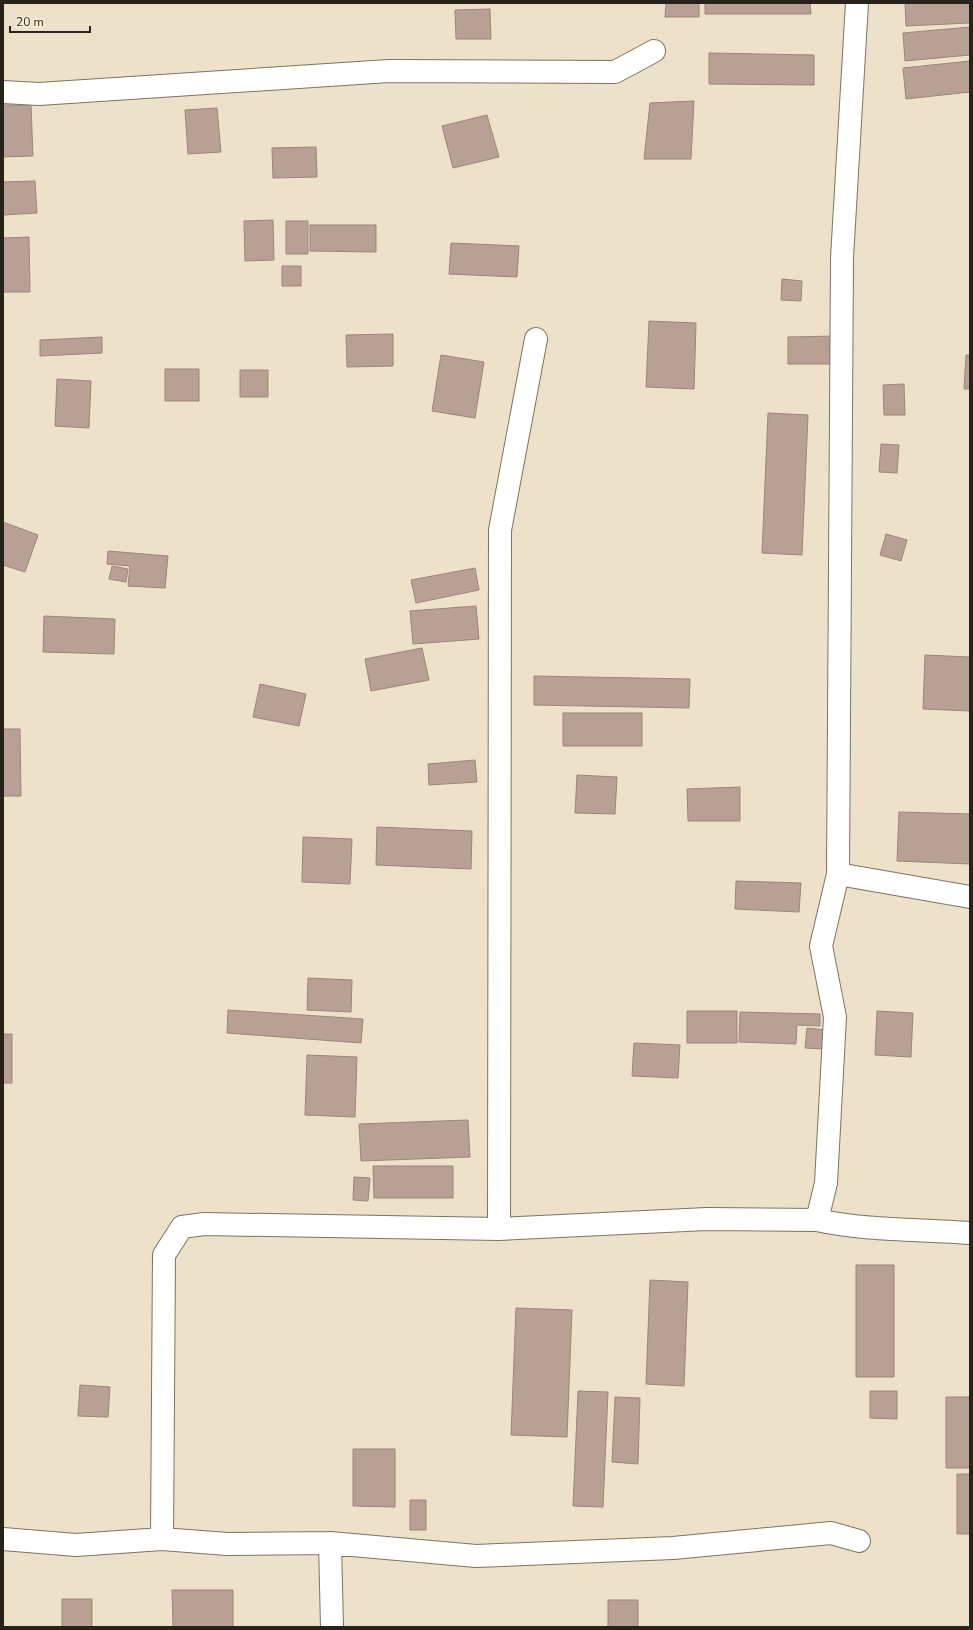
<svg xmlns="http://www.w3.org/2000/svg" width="973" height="1630" font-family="'Nunito Sans',sans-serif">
  <rect width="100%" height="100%" fill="#ede1c9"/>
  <path fill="#b8a094" stroke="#9d8579" d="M666 3H699V17H665Z
    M705 3H810L811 14H705Z
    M905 3H970V23L906 26Z
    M490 9 491 39H456L455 10Z
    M970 27V55L905 61 903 33Z
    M709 53 814 55V85L709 84Z
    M970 61V92L906 99 903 68Z
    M694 101 691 159H644L650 103Z
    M3 105H31L33 156 3 157Z
    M217 108 221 152 188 154 185 110Z
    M487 115 499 157 453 168 442 126Z
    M316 147 317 177 273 178 272 148Z
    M35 181 37 213 3 215V182Z
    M273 220 274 260 245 261 244 221Z
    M286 221H308V254H286Z
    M310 225H376V252L310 251Z
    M29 237 30 292H3V238Z
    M451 243 519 246 517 277 449 274Z
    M282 266H301V286H282Z
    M782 279 802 281 801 301 781 300Z
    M649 321 696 323 694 389 646 387Z
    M393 334V366L347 367 346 335Z
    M835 336 836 364H788V337Z
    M102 337V353L40 356V340Z
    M441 355 484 362 475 418 432 411Z
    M966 355H970V389H964Z
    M165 369H199V401H165Z
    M240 370H268V397H240Z
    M57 379 91 381 89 428 55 426Z
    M904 384 905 415H884L883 385Z
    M768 413 808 415 802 555 762 553Z
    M881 444 899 445 897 473 879 472Z
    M3 522 38 535 25 572 3 565Z
    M886 534 907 540 901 561 880 555Z
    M108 551 168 556 165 588 128 586 130 566 107 564Z
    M112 566 128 569 126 582 109 579Z
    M475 568 479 590 416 603 411 580Z
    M476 606 479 639 413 644 410 611Z
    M44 616 115 619 114 654 43 652Z
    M422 648 429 680 371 691 365 659Z
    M925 655 970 657V711L923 709Z
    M534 676 690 679 689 708 534 705Z
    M260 684 306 694 299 726 253 717Z
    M563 713H642V746H563Z
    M3 729H20L21 796H3Z
    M475 760 477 782 429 785 428 764Z
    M577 775 617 777 615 814 575 813Z
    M740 787V821H688L687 789Z
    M899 812 970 814V864L897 861Z
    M377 827 472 831 471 869 376 865Z
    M303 837 352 839 350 884 302 882Z
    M736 881 801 883 799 912 735 909Z
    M308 978 352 980 351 1012 307 1010Z
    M228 1010 363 1019 361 1043 227 1033Z
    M687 1011H737V1043H687Z
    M877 1011 913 1013 911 1057 875 1055Z
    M740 1012 820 1014V1026L797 1025 796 1044 739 1042Z
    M807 1028 827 1030 825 1049 805 1048Z
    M3 1034H12V1083H3Z
    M634 1043 680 1045 678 1078 632 1076Z
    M307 1055 357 1057 355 1117 305 1115Z
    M468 1120 470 1157 361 1161 359 1124Z
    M373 1166H453V1198H374Z
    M354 1177 370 1178 368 1201 353 1200Z
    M856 1265H894V1377H856Z
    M650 1280 688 1282 684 1386 646 1384Z
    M516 1308 572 1310 567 1437 511 1435Z
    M80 1385 110 1387 108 1417 78 1416Z
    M578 1391 608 1392 603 1507 573 1506Z
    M870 1391H897V1419L870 1418Z
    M615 1397 640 1398 638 1464 612 1462Z
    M946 1397H970V1468H946Z
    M353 1449H395V1507L353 1506Z
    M957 1474H970V1534H957Z
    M410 1500H426V1530H410Z
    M172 1590H233V1627H173Z
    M62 1599H92V1627H62Z
    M608 1600H638V1627H608Z"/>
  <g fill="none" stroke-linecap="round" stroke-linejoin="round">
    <defs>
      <path id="minor" d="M857 3 842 258 838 874 970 897
        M3 92 39 94 389 71 615 72 654 51
        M817 1220 826 1183 835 1017 821 946 838 874
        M499 1229 500 530 536 339
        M3 1539 76 1545 162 1539
        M859 1541 831 1533 673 1548 476 1556 330 1543 227 1544 162 1539 164 1255 182 1227 204 1224 499 1229 707 1219 817 1220C867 1231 919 1229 970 1233
        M330 1543 332 1627"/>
    </defs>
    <use href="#minor" stroke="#7e745e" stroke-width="24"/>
    <use href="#minor" stroke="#fff" stroke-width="22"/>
  </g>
  <rect width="973" height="1630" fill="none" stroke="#27231a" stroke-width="8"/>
  <path d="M10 26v6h80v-6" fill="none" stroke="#27231a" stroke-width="2"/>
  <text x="16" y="26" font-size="12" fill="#27231a" stroke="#faeed6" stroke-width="3" paint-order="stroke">20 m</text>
</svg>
